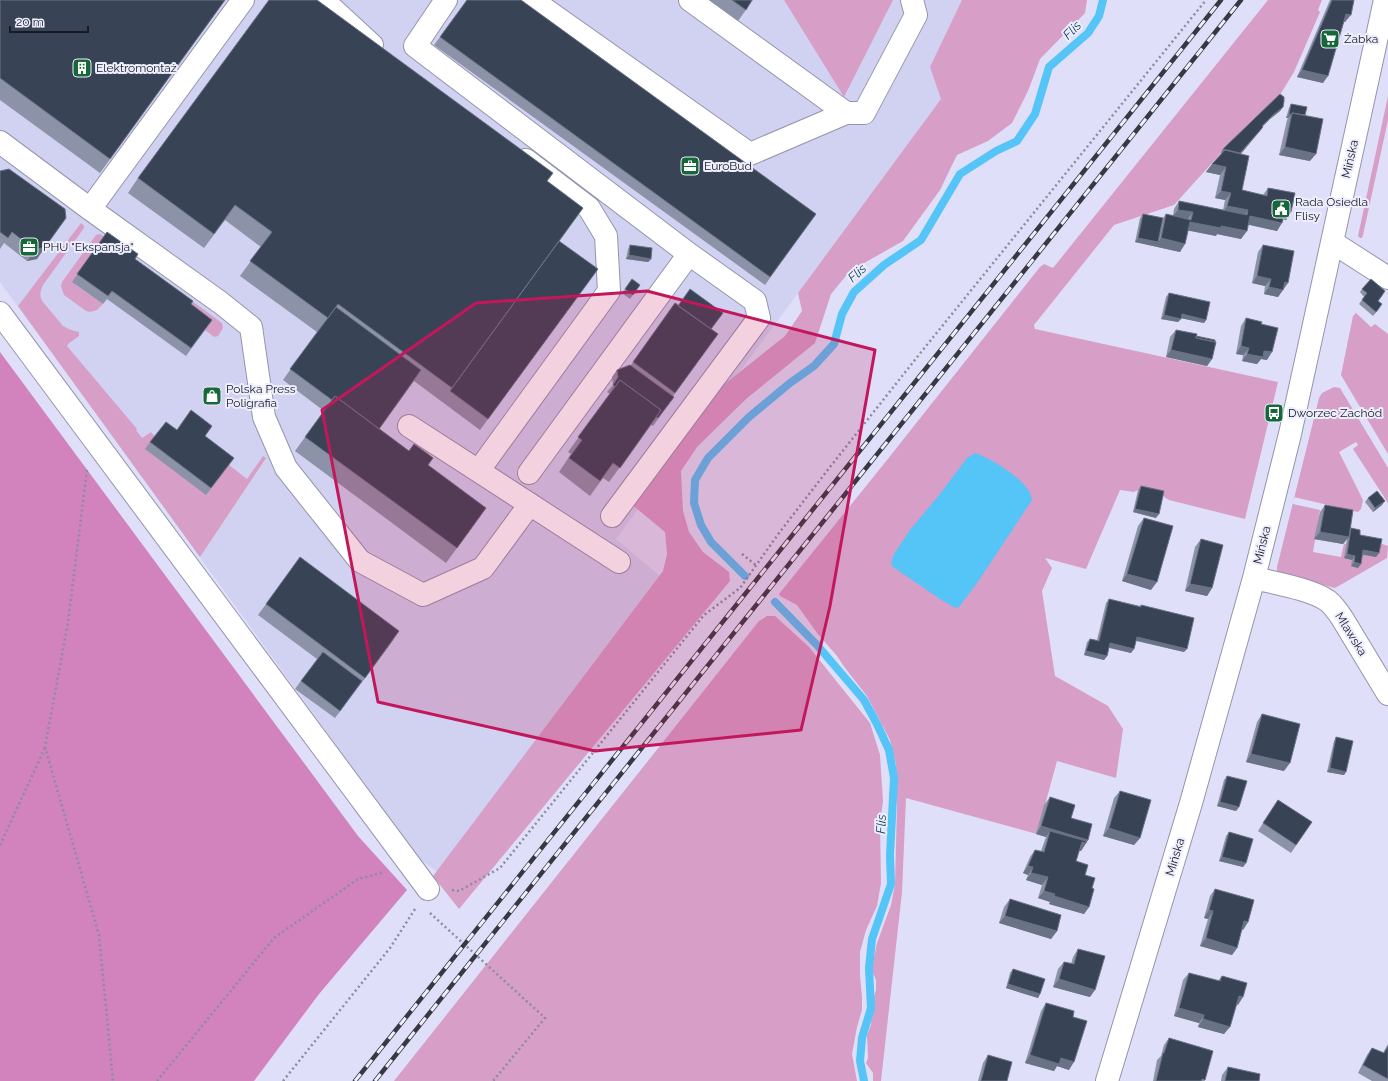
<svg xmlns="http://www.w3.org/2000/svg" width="1388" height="1081" font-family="Raleway,sans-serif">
  <rect width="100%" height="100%" fill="#dfdff9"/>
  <path fill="#d1d2f2" d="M0 0H1015L616 539 678 591 453 883 418 858 0 282Z"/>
  <path fill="#d79ec7" d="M784 0H893L844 97Z
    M962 0H1087L1085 13 1040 59 1028 91 1012 123 988 141 957 155 940 190 903 241 850 271 831 294 815 343 746 399 697 447 681 471 683 511 689 532 703 552 729 572 730 581 459 909 433 876 663 571 667 554 665 532 630 503 716 391 785 336 802 311 798 293 941 99 930 67Z
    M1268 0H1322L1318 10 1320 12 1294 72 1278 98 1221 153 1174 205 1114 225 1034 325 1035 329 1278 382 1245 519 1169 500 1161 495 1138 490 1134 492 1120 490 1086 569 1045 558 1052 568 1042 591 1055 676 1108 706 1123 729 1116 778 1057 761 1037 834 906 798 902 892 881 1081H873V1073L866 1063 868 1058 867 1035 871 1025 872 1002 876 990V980L873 973V962L877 943 891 905 895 884 897 805 896 764 890 740 867 696 845 668 837 656 817 633 797 605 780 596 779 594 883 465 1040 267 1044 264 1053 268Z
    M1388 96V120L1363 235 1362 238H1360L1358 236Z
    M81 223 84 226V228L43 285C40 292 39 296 43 302L63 326 71 330 79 332V336L68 344 67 346 137 429 136 430 142 438 151 432 155 437 229 465 247 479 263 456 266 458 200 557 18 306Z
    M99 234 102 235 222 323 223 328 218 336 214 337 205 330 72 282 103 304 97 310 90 312 86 311 64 295 61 286 62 282 96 235Z
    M1356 313 1371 327 1375 324 1388 334V454L1341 375 1353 316Z
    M1334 387 1340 388 1388 468V503L1353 449 1358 445 1356 442 1339 452 1363 500 1361 509 1358 512 1294 497 1293 504 1320 510 1313 552 1341 557 1344 543 1361 554 1379 543 1388 546 1387 558 1335 588 1279 574 1277 571V567L1319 398 1322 393Z
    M767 616H775L809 647 870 723 880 755 883 801 880 824 881 883 877 906 866 930 860 952V976L862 997V1010L857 1027 852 1054 857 1081H394L759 621Z"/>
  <path fill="#d282bd" d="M0 352 358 836 407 890 319 994 254 1081H0Z"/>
  <path fill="#55c4f6" d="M975 453C991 458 1031 482 1032 500L977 583 959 607 956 608 943 601 893 567 891 563 894 554 910 530 940 494 967 458Z"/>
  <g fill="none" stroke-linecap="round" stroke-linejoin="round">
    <path stroke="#55c4f6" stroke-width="8" d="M745 576 711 542 701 525 694 503 695 480 708 458 749 417 790 383 814 366 834 344 842 314 854 292 884 265 921 240 960 174 996 151 1017 141 1035 114 1049 67 1088 33 1099 16 1103 0
      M775 602 817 645 864 700 877 724 889 750 894 778 890 855 891 884 872 939 869 968 871 1008 862 1038 860 1061 864 1081"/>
    <defs>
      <path id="minor" d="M323 0 372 45
        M446 0 415 46 689 254 755 301 759 318 612 516
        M532 0 750 154 846 113
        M690 0 846 113H864L916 15 912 0
        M0 142 90 209 221 303 251 327 264 417 286 468 360 561 423 595 483 568 530 504
        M90 209 243 0
        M1332 242 1388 278
        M0 313 428 889
        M409 426 619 562
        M479 470 609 291 606 236 589 208 526 160
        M529 473 689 254
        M1254 578C1274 583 1311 589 1328 601 1334 606 1338 612 1342 618L1388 694
        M1107 1081 1191 803 1254 578 1290 434 1385 0"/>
    </defs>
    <use href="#minor" stroke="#9495ac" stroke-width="24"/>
    <path stroke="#8c8c9f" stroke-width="2.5" stroke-dasharray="2 3" stroke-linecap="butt" d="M87 470 68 622 45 747 99 935 113 1081
      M742 554 757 566
      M0 845 45 748
      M452 890 459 891 500 868 704 615 740 588 779 533 830 467 922 351 1206 0
      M430 913 545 1018 493 1081
      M157 1081 274 938 358 879 385 872
      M283 1081 390 948 415 909"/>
    <use href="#minor" stroke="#fff" stroke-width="22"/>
    <defs>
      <path id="rail" d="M355 1081 1221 0
        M375 1081 1241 0"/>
    </defs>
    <use href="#rail" stroke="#383843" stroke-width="4.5"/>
    <use href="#rail" stroke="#edeefd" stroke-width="3" stroke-dasharray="9" stroke-linecap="butt"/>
  </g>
  <path fill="#8c92a7" d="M0 0H225L100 173 0 100Z
    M709 0H753L738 21Z
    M1330 0H1354L1345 22H1344L1323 83 1297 77Z
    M440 37 816 214 765 285 434 45Z
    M1291 104 1305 115 1310 161 1279 155 1287 120 1288 118H1286L1289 108Z
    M1283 107 1280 111 1270 119 1262 127 1260 131 1241 154 1242 190 1263 195 1268 188 1291 212 1286 220 1283 219 1277 231 1248 224 1241 239 1217 234 1216 236 1188 230 1180 252 1135 242 1140 218 1143 214 1163 218 1166 214 1173 216 1174 209 1179 201 1223 210 1225 200 1215 198 1220 175 1206 172 1222 153H1221L1223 149Z
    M0 171 65 209 37 259 27 261 4 243 0 249Z
    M138 178 547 181 583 208 559 241 590 280 480 430 414 381 379 429 428 465 476 522 446 563 295 451 324 411 283 380 317 332 240 276 261 247 225 220 204 248 128 193Z
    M107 232 135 259 191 304 212 320 186 356 107 299 103 304 72 282Z
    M630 245 651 259 648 262 626 259 628 249Z
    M1263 245 1284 288 1278 297 1264 294 1265 286 1252 283 1258 252Z
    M632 279 640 285 630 299 622 293Z
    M1362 289 1383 295 1378 301 1380 308 1373 316 1359 304 1364 297 1360 292Z
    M1169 293 1206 320 1204 323 1181 318 1178 322 1161 319 1166 297Z
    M675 303 718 334 673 396 674 397 653 426 651 425 609 482 603 478 590 496 559 472 571 454 568 452 610 394 607 392 613 385 612 377 617 370 631 365Z
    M1246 318 1261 324 1267 360 1261 359 1257 364 1242 361 1243 355 1236 354 1241 326Z
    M1176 330 1196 336 1212 359 1207 366 1166 357 1170 337Z
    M177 430 205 436 234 458 206 495 145 449 150 442Z
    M1141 486 1156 518 1133 512 1138 490Z
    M1368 498 1382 505 1373 512 1365 502Z
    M1325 505 1350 531 1351 528 1360 535 1379 553 1376 557 1363 555 1358 568 1351 566 1352 560 1344 558 1347 538 1343 544 1314 539 1320 512Z
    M1144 518 1151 590 1122 581 1138 526Z
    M1201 539 1212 588 1207 596 1185 591 1195 547Z
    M1109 599 1140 606 1141 605 1184 652 1136 641 1131 653 1109 648 1107 656 1104 660 1084 655 1087 642 1090 639 1097 640 1106 603Z
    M266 604 391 643 335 718 295 689 317 659 258 615Z
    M1262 714 1284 771 1246 762 1257 722Z
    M1336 737 1346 772 1344 775 1327 772 1334 741Z
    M1227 776 1239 807 1236 811 1217 806 1224 780Z
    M1120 791 1140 838 1134 845 1103 836 1114 798Z
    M1050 797 1071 818 1088 840 1081 851H1079L1076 861 1092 888 1089 907 1084 914 1049 904 1050 902 1038 898 1042 885 1026 880 1028 875 1023 873 1030 857 1035 850 1041 851 1046 837 1036 834 1044 805Z
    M1278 800 1312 822 1291 853 1258 831Z
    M1229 832 1246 863 1243 867 1219 861 1226 836Z
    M1215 889 1248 922 1243 930 1242 929 1237 948 1232 955 1200 946 1208 919 1204 918 1210 896Z
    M1010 899 1057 931 1051 939 999 923 1004 907Z
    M1078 949 1090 997 1053 987 1058 969 1064 962 1071 964 1073 957Z
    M1013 969 1040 994 1038 998 1006 988 1010 973Z
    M1189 973 1218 981 1222 976 1238 1005 1237 1004 1224 1034 1198 1027 1199 1023 1174 1016 1183 980Z
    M1046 1003 1073 1017 1069 1070 1057 1066 1054 1071 1025 1063 1041 1011Z
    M1169 1038 1205 1080 1204 1081H1153L1157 1060 1161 1056 1164 1045Z
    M1388 1044V1081H1372L1358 1073 1367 1055 1372 1048 1383 1053Z
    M988 1055 1007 1081H978L983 1063Z
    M1228 1067 1259 1081H1221L1222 1075Z"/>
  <path fill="#6a7286" d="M1346 14 1351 15 1345 22H1341Z
    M1302 70 1328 76 1323 83 1297 77Z
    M1283 107 1280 111 1270 119 1259 130 1262 126 1273 115Z
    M1289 114 1291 115 1288 118H1286Z
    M1263 127 1238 157 1221 153 1223 149Z
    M1285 147 1316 154 1310 161 1279 155Z
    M1212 164 1226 167 1220 175 1206 172Z
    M1221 191 1231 193 1225 200 1215 198Z
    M1227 206 1248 210 1243 218 1222 214Z
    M1178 210 1193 212 1187 220 1172 217Z
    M1285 211 1291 212 1286 220 1280 218Z
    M1250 216 1282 223 1277 231 1245 224Z
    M1190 222 1221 226 1247 231 1241 239 1217 234 1216 236 1185 230Z
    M58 229 37 259 27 261 35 250Z
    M1138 238 1158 242 1161 238 1185 244 1180 252 1135 242Z
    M629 255 651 259 648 262 626 259Z
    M1257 276 1271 279 1265 286 1252 283Z
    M1285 282 1288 283 1278 297 1264 294 1269 287Z
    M1182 314 1206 320 1204 323 1180 318Z
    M1164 315 1181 319 1178 322 1161 319Z
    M1241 346 1249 348 1243 355 1236 354Z
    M1171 350 1212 359 1207 366 1166 357Z
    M1264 351 1272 352 1267 360 1261 359 1257 364 1242 361 1247 354Z
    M1385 501 1382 505 1373 512 1375 508Z
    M1135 509 1159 514 1156 518 1133 512Z
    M1320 532 1349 537 1343 544 1314 539Z
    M1363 550 1379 553 1376 557 1361 554Z
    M1347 554 1355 556 1352 560 1344 558Z
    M1354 562 1361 564 1358 568 1351 566Z
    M1127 574 1157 582 1151 590 1122 581Z
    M1190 584 1212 588 1207 596 1185 591Z
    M399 631 391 643 335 718 340 711Z
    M1137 637 1187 649 1184 652 1134 640Z
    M1110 643 1134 649 1131 653 1107 647Z
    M1086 651 1107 656 1104 660 1084 655Z
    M1251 754 1290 763 1284 771 1246 762Z
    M1330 768 1346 772 1344 775 1327 772Z
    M1220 802 1239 807 1236 811 1217 806Z
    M1041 826 1088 840 1081 851 1077 850 1050 831 1046 837 1036 834Z
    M1109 828 1140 838 1134 845 1103 836Z
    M1222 857 1246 863 1243 867 1219 861Z
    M1028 866 1033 867 1028 875 1023 873Z
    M1031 873 1048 877 1042 885 1026 880Z
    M1044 891 1055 894 1050 902 1038 898Z
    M1054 896 1089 907 1084 914 1049 904Z
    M1209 910 1213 911 1208 919 1204 918Z
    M1005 916 1057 931 1051 939 999 923Z
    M1244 921 1248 922 1243 930 1239 928Z
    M1206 938 1237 948 1232 955 1200 946Z
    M1059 979 1095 990 1090 997 1053 987Z
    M1008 984 1040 994 1038 998 1006 988Z
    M1239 996 1243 997 1238 1005 1234 1003Z
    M1179 1008 1204 1015 1199 1023 1174 1016Z
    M1203 1019 1230 1027 1224 1034 1198 1027Z
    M1030 1055 1061 1058 1074 1062 1069 1070 1057 1066 1054 1071 1025 1063Z"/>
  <path fill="#384455" stroke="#6a7286" d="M0 0H225L110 159 0 78Z
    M269 0H317L553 173 547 181 583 208 452 388 338 304 328 318 250 261 272 232 235 205 214 234 138 178Z
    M467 0H521L816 214 770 277 440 37Z
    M732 0H752L746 10Z
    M1332 0H1354L1351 15 1346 14 1328 76 1302 70Z
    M1280 94 1284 97V101L1283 107 1273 115 1262 126 1263 127 1240 153 1223 149Z
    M1291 104 1307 107 1305 115 1292 113 1291 115 1289 114Z
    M1292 113 1323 119 1316 154 1285 147Z
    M1225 150 1249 156 1242 190 1267 196 1268 188 1295 193 1291 212 1285 211 1282 223 1250 216 1247 231 1221 226V228L1190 222 1185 244 1161 238 1166 214 1191 220 1193 212 1178 210 1179 201 1247 215 1248 210 1227 206 1231 193 1221 191 1226 167 1212 164Z
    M9 169 65 209 66 218 45 247 35 250 12 232 8 238 0 232V171Z
    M1143 214 1163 218 1158 242 1138 238Z
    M107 232 138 254 135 259 193 301 191 304 212 320 191 348 112 291 108 296 77 274Z
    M559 241 598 269 488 419 450 391Z
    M630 245 652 248 651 259 629 255Z
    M1263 245 1294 251 1288 283 1285 282 1283 290 1269 287 1271 279 1257 276Z
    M632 279 640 285 633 295 625 289Z
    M1371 279 1385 291 1378 301 1382 304 1376 312 1362 300 1367 293 1362 289Z
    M690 289 723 313 711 329 678 306Z
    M1169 293 1210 302 1206 320 1182 314 1181 319 1164 315Z
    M675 303 718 334 675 393 633 362Z
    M336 307 421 370 379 429 335 396 332 400 290 369Z
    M1246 318 1262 322 1261 324 1278 328 1272 352 1264 351 1263 357 1247 354 1249 348 1241 346Z
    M1176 330 1197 334 1196 338 1216 342 1212 359 1171 350Z
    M1196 336 1215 340V342L1196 338Z
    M630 365 674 397 658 418 656 417 661 410 620 380 615 387 613 385 618 377 617 370Z
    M620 380 661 410 620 468 613 463 600 481 569 458 582 440 578 437Z
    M335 396 409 451 414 444 428 454 433 458 428 465 486 508 457 548 305 437Z
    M191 410 212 426 205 436 234 458 211 488 150 442 166 422 177 430Z
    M1141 486 1164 491 1159 514 1135 509Z
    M1377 491 1385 501 1375 508 1368 498Z
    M1325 505 1353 510 1349 537 1320 532Z
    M1144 518 1173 526 1157 582 1127 574Z
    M1351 528 1360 530V535L1382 539 1379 553 1363 550 1361 564 1354 562 1355 556 1347 554Z
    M1201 539 1223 545 1212 588 1190 584Z
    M300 557 399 631 365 678 266 604Z
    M1109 599 1141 607V605L1194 618 1187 649 1137 637 1134 649 1110 643 1107 656 1086 651 1090 639 1099 641Z
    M323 652 362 681 340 711 301 681Z
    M1262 714 1300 724 1290 763 1251 754Z
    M1336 737 1353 741 1346 772 1330 768Z
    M1227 776 1247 781 1239 807 1220 802Z
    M1120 791 1151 800 1140 838 1109 828Z
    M1050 797 1075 805 1071 818 1092 824 1088 840 1041 826Z
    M1278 800 1312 822 1296 845 1263 823Z
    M1050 831 1086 841V843L1082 842 1076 861 1088 865 1085 875 1095 878 1092 888 1094 889 1089 907 1054 896 1055 894 1044 891 1048 877 1031 873 1033 867 1028 866 1035 850 1044 852Z
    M1229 832 1253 839 1246 863 1222 857Z
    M1215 889 1254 900 1248 922 1244 921 1237 948 1206 938 1213 911 1209 910Z
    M1010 899 1061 915 1057 931 1005 916Z
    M1078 949 1105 956 1095 990 1059 979 1064 962 1074 964Z
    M1013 969 1045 979 1040 994 1008 984Z
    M1189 973 1220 981 1222 976 1247 983 1243 997 1239 996 1230 1027 1203 1019 1204 1015 1179 1008Z
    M1046 1003 1074 1011 1073 1017 1087 1021 1074 1062 1061 1058 1059 1064 1030 1055Z
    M1169 1038 1213 1051 1205 1080 1202 1079 1201 1081H1156L1163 1053H1164Z
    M1388 1046V1079L1363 1065 1372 1048 1384 1053Z
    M988 1055 1012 1062 1007 1081H981Z
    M1228 1067 1260 1074 1259 1081H1225Z"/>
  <path fill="#c2185b" fill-opacity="0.2" stroke="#c2185b" stroke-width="3" stroke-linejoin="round" d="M647 291 875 350 830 606 801 730 595 751 378 702 322 410 476 303Z"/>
  <defs>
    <symbol id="supermarket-square" viewBox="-11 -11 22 22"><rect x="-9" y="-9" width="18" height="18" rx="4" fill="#176838" stroke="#edeefd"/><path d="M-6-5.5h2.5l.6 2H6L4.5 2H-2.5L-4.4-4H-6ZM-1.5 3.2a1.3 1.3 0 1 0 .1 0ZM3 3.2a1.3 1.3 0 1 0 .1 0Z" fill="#fff"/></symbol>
    <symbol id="building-square" viewBox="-11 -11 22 22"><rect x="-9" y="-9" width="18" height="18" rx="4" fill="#176838" stroke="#edeefd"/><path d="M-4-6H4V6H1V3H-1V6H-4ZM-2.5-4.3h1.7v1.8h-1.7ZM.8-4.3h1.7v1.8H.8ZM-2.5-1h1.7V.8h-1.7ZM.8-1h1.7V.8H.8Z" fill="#fff"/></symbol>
    <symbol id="office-square" viewBox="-11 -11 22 22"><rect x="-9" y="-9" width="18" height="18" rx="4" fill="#176838" stroke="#edeefd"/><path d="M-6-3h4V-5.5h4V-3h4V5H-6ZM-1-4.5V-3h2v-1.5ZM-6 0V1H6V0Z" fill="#fff"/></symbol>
    <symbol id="civic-square" viewBox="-11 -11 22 22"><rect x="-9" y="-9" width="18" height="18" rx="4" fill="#176838" stroke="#edeefd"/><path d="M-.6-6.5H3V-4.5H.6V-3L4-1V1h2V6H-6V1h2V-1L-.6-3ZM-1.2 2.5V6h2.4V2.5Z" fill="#fff"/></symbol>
    <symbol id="shop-square" viewBox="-11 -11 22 22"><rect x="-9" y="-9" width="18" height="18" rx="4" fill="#176838" stroke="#edeefd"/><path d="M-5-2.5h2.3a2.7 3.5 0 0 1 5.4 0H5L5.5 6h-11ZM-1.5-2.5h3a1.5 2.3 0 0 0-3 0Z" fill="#fff"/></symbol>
    <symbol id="bus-square" viewBox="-11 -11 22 22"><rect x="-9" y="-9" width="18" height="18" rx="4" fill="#176838" stroke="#edeefd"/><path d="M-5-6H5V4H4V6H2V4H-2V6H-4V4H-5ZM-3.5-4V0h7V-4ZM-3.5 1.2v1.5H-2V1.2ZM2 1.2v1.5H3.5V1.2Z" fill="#fff"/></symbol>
  </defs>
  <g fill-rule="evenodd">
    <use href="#supermarket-square" x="1319" y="28" width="22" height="22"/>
    <use href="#building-square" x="71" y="57" width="22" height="22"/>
    <use href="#office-square" x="679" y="155" width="22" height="22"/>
    <use href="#civic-square" x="1270" y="198" width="22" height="22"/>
    <use href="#office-square" x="18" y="236" width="22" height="22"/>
    <use href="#shop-square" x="201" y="385" width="22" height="22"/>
    <use href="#bus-square" x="1263" y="402" width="22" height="22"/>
  </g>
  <g text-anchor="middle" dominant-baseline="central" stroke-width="4" stroke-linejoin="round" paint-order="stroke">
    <g font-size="12" fill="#1a1a23" stroke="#edeefd" text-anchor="start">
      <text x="1344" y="39">Żabka</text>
      <text x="96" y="68">Elektromontaż</text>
      <text x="704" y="166">EuroBud</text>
      <text x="1295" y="202">Rada Osiedla<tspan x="1295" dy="14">Flisy</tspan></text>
      <text x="43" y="247">PHU "Ekspansja"</text>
      <text x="226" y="389">Polska Press<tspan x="226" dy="14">Poligrafia</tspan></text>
      <text x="1288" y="413">Dworzec Zachód</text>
    </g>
    <g font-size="12" fill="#1a1a23" stroke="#edeefd">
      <text transform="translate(1350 159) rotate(-77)">Mińska</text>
      <text transform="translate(1262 545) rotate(-76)">Mińska</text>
      <text transform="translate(1351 634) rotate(58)">Mławska</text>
      <text transform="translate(1175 857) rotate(-73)">Mińska</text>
    </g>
    <g font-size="13" font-style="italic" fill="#0f3f54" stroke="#edeefd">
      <text transform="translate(1072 30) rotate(-45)">Flis</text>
      <text transform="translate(857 273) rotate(-42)">Flis</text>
      <text transform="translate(881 824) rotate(-88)">Flis</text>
    </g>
  </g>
  <path d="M10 26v6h78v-6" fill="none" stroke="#1a1a23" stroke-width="2"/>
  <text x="16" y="26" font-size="12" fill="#1a1a23" stroke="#edeefd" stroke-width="3" paint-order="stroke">20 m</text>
</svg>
